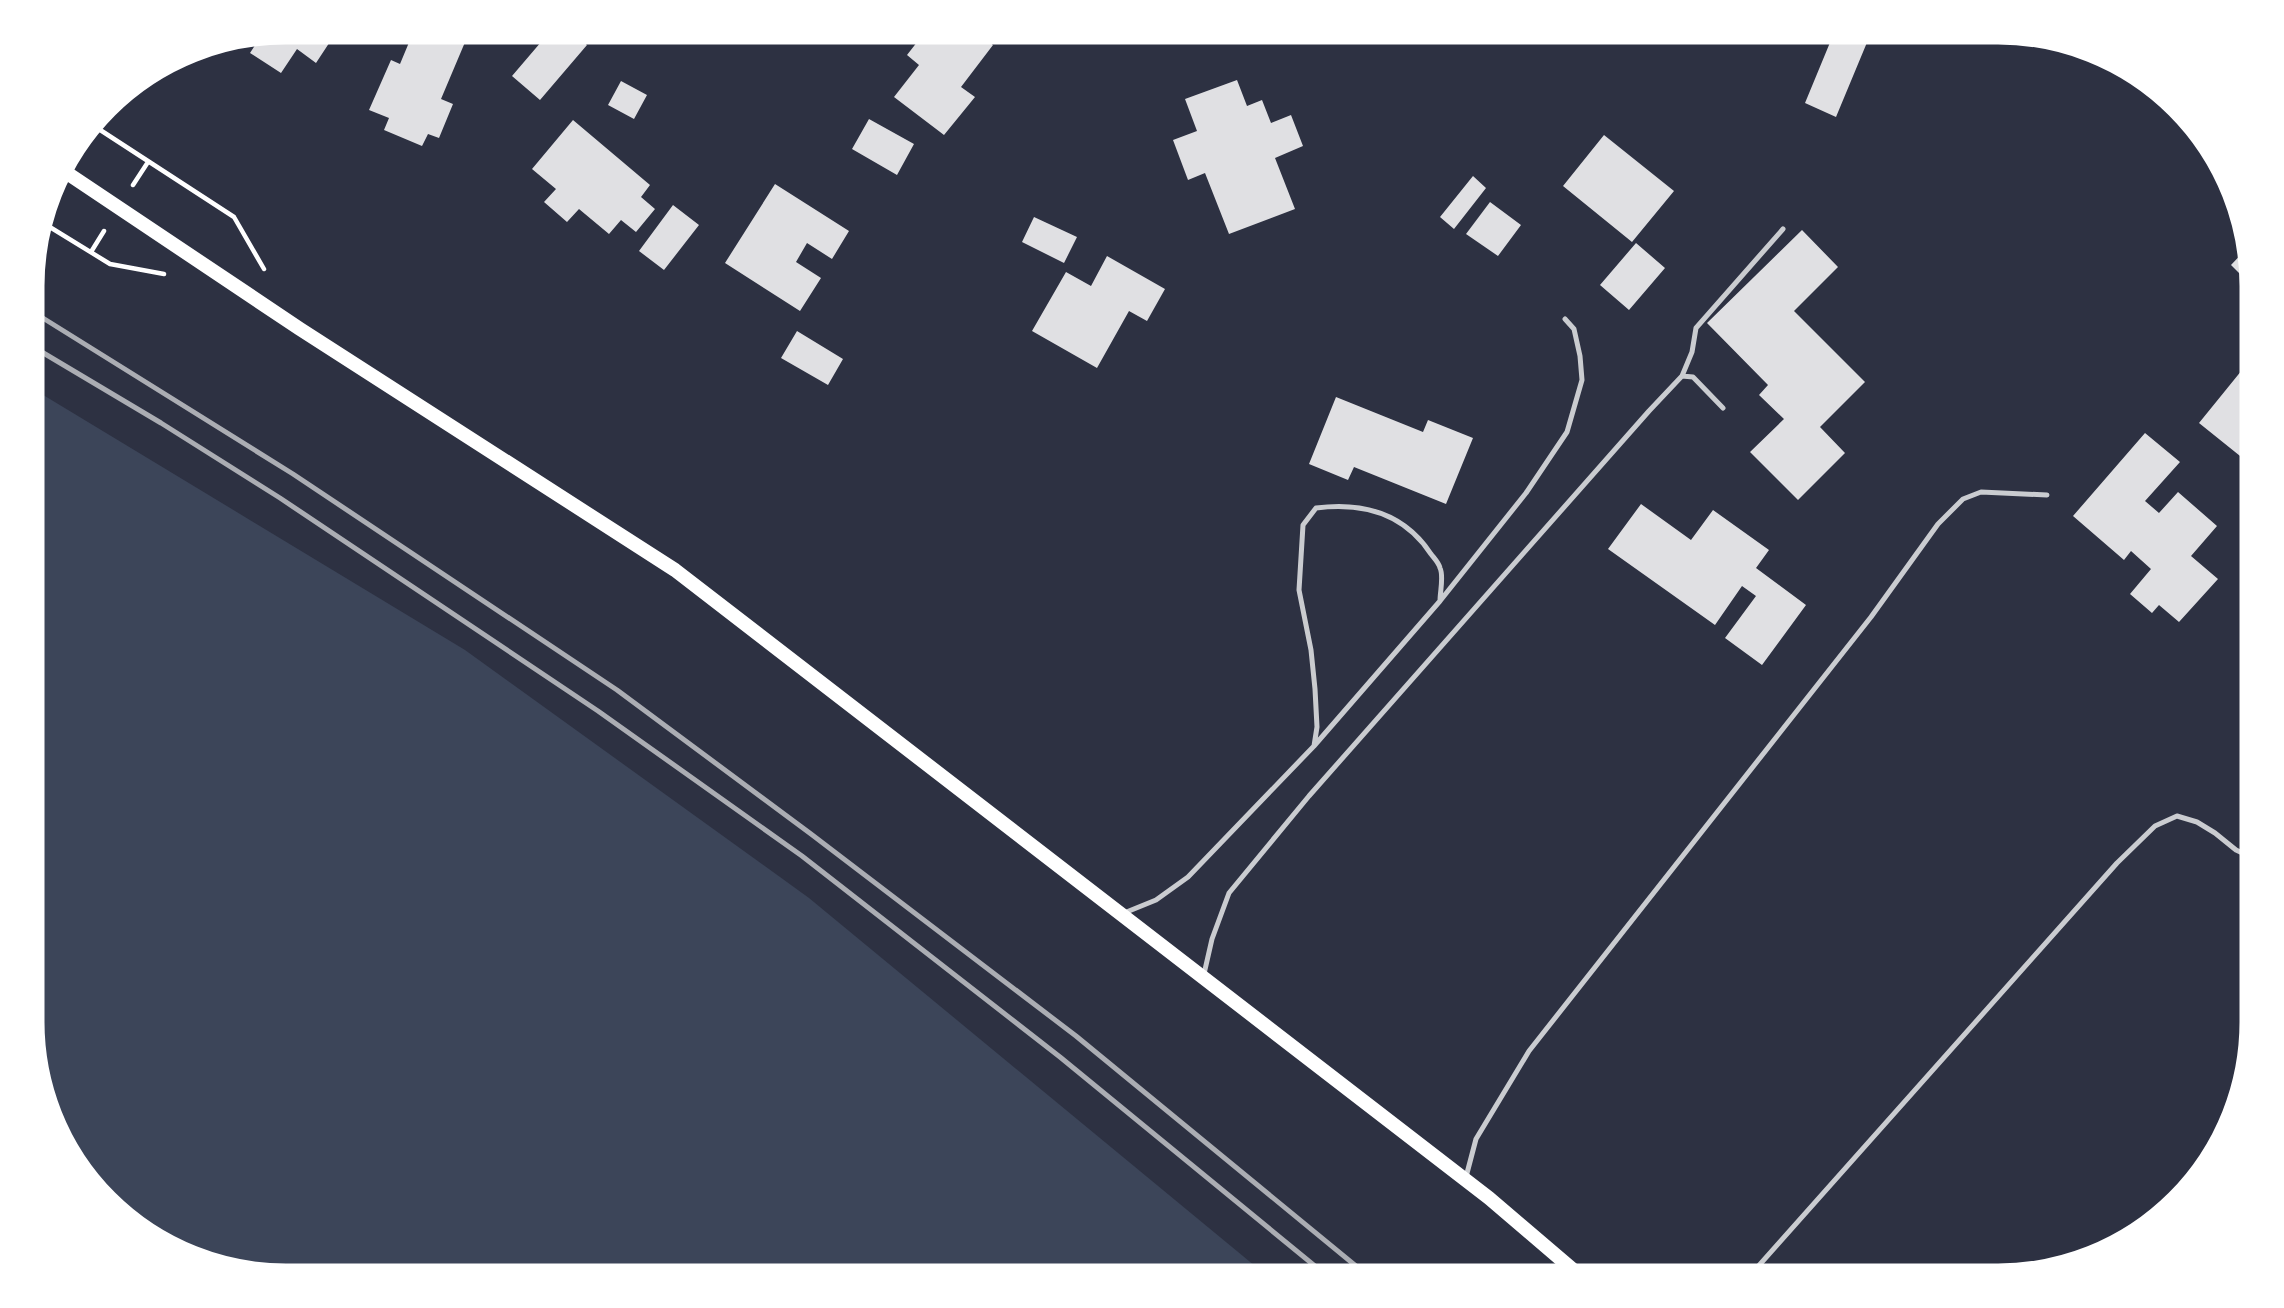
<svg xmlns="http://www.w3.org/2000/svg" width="2284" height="1308" font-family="Montserrat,sans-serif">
  <rect width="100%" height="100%" fill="#2d3142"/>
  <path fill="#3c4559" d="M30 387 465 650 809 898 1272 1280H285L219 1271 157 1245 71 1165 30 1055Z"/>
  <path fill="#e0e0e3" d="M286 28H339L316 63 297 49 281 73 250 53 263 33Z
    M415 28H471L441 99 453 104 439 138 428 134 422 146 384 130 389 118 369 110 391 60 400 64Z
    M553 28H567L587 45 540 100 512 76Z
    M928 28H970L993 45 961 87 975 97 944 135 894 97 919 65 907 55Z
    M1836 28H1873L1836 117 1805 103Z
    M1237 80 1247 106 1262 100 1271 123 1291 115 1303 146 1275 158 1295 209 1229 234 1205 173 1188 180 1173 140 1197 131 1185 99Z
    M621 81 647 95 634 119 608 105Z
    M869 119 914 144 897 175 852 149Z
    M573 120 650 185 641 197 655 209 636 232 621 220 609 234 579 209 567 222 544 202 556 189 532 169Z
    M2190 126 2221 157 2224 167 2187 129Z
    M1604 135 1674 191 1632 242 1563 186Z
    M1473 176 1486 188 1454 229 1440 217Z
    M775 184 849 231 832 259 807 243 796 262 821 278 800 311 725 263Z
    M1490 202 1521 225 1498 256 1466 234Z
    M673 205 699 225 664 270 639 251Z
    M1034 217 1077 237 1064 263 1022 242Z
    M1802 230 1838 267 1794 311 1865 382 1820 427 1845 453 1798 500 1750 452 1784 419 1759 395 1768 385 1707 323Z
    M1636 243 1665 268 1629 310 1600 285Z
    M2249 246 2255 268V289L2231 265Z
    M1107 256 1165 289 1147 321 1129 311 1097 368 1032 331 1066 272 1091 286Z
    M797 331 843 359 828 385 781 358Z
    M2255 354V468L2199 423Z
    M1336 397 1423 432 1428 420 1473 438 1446 504 1354 467 1348 480 1309 464Z
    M2145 433 2180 462 2145 501 2159 513 2178 492 2217 526 2191 556 2218 579 2179 622 2159 605 2152 613 2130 594 2151 569 2131 551 2124 560 2073 516Z
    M1641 504 1691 540 1713 510 1769 550 1756 568 1806 605 1762 665 1725 638 1756 596 1742 586 1715 625 1608 549Z"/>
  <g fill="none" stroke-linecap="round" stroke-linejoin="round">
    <path stroke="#fff" stroke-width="4.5" d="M91 124 234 217 264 269
      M133 185 148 162
      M40 221 110 264 164 274
      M91 252 104 231"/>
    <path stroke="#caccd0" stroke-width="5" d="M1682 376 1692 352 1696 328 1783 229
      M1440 601 1526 493 1567 432 1582 380 1580 356 1574 329 1565 319
      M1124 913 1156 900 1188 877 1314 746 1317 727 1315 689 1311 650 1299 590 1303 525 1316 508C1363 502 1404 513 1431 554 1434 558 1439 563 1440 568 1444 576 1440 591 1440 601L1314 746
      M1204 974 1212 939 1229 893 1309 796 1649 411 1682 376 1693 377 1723 408
      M1466 1177 1476 1139 1529 1051 1871 617 1938 524 1963 499 1981 492 2047 495
      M1746 1280 2117 863 2155 826 2177 816 2197 822 2215 833 2236 850 2255 859"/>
    <path stroke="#fff" stroke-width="14" d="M58 167 300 329 675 570 1489 1198 1585 1280"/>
    <path stroke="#abadb3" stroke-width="5" d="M30 310 293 474 617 690 811 834 1076 1036 1373 1280
      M30 345 161 423 280 498 598 711 802 856 1060 1057 1332 1280"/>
  </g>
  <path d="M0 0H2284V1308H0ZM286 40H1998A246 246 0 0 1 2244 286V1022A246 246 0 0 1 1998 1268H286A246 246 0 0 1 40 1022V286A246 246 0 0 1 286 40Z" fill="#fff" fill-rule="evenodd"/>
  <path fill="none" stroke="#fff" stroke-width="9" d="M286 40H1998A246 246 0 0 1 2244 286V1022A246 246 0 0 1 1998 1268H286A246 246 0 0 1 40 1022V286A246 246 0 0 1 286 40Z"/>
</svg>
